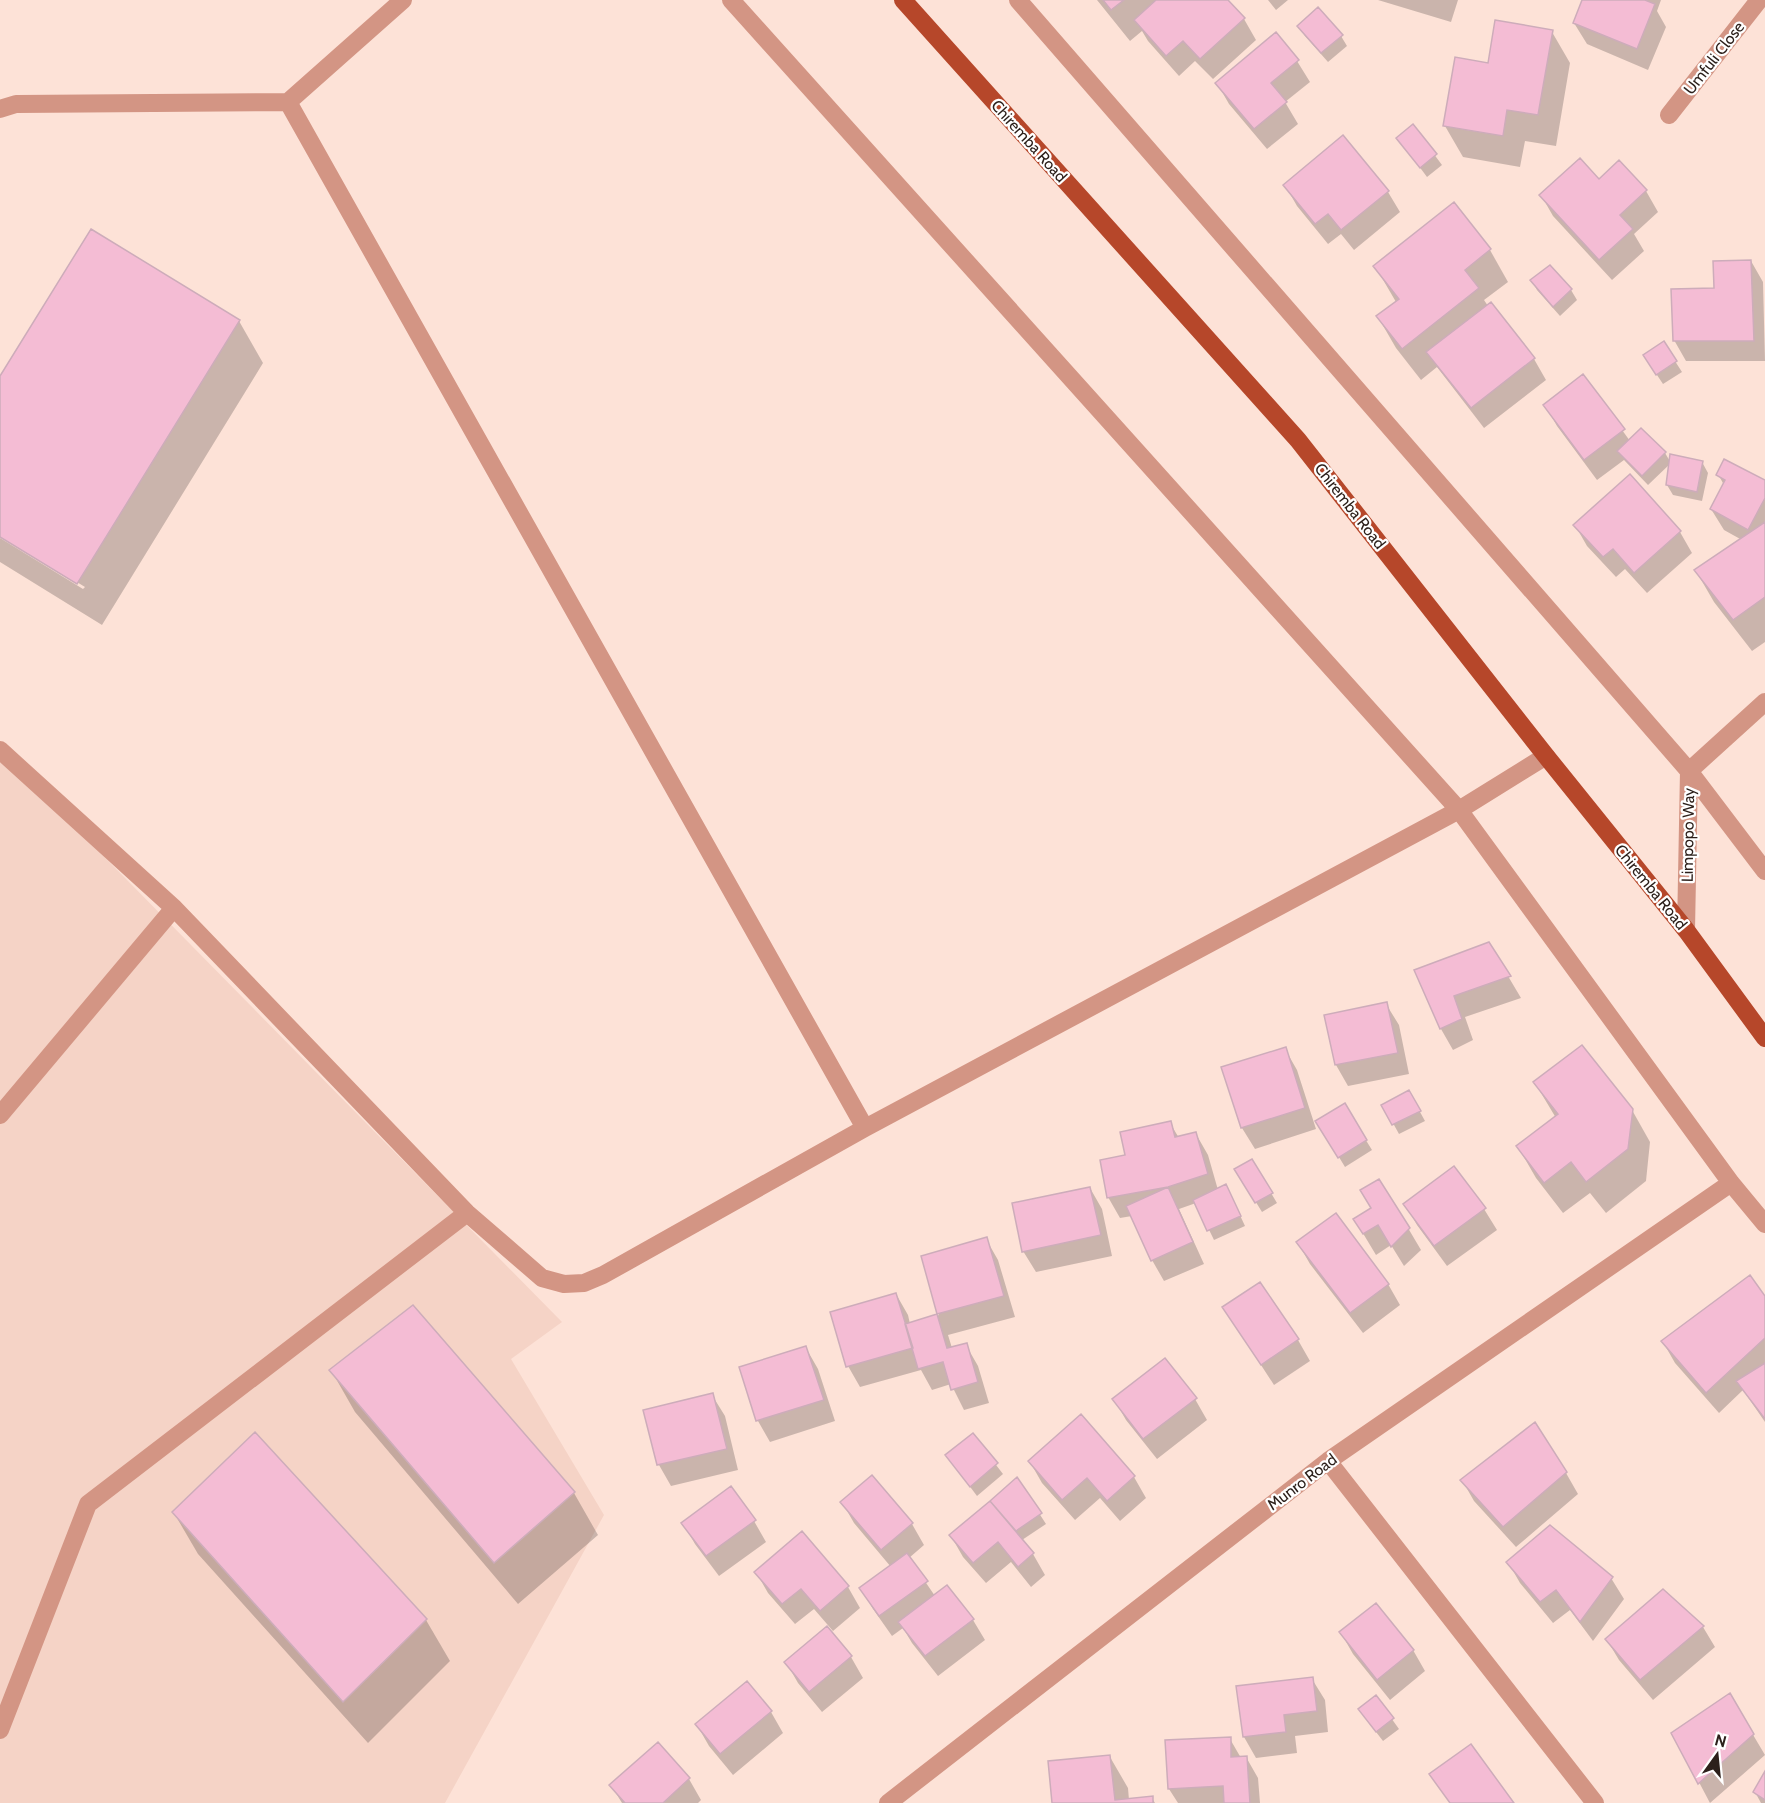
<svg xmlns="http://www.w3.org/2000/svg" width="1765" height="1803" font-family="Cabin,sans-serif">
  <rect width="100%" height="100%" fill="#fde2d7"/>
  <path fill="#f5d3c6" d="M0 751 562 1322 511 1359 604 1515 445 1803H0Z"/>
  <path fill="#0003" d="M1097 0H1226L1244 19 1256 40 1213 79 1195 61 1179 76 1148 41 1142 31 1130 41Z
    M1268 0H1288L1276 10Z
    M1378 0H1458L1451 22Z
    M1584 0H1661L1657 11 1666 27 1648 70 1587 44 1574 23Z
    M1299 26 1341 36 1347 46 1328 62 1305 36Z
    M1552 32 1570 63 1556 146 1525 141 1520 167 1463 157 1445 126 1489 65Z
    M1297 61 1310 82 1285 102 1298 124 1267 149 1229 104 1217 83Z
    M1413 126 1442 165 1427 177 1398 138Z
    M1619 162 1646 191 1658 212 1634 234 1644 251 1612 280 1553 216 1541 195 1599 181Z
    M1285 185 1388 192 1400 212 1354 250 1341 234 1328 244 1297 206Z
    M1454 204 1490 250 1508 282 1484 300 1488 306 1491 304 1534 359 1546 380 1484 428 1437 367 1421 380 1396 348 1378 317 1396 302 1375 266Z
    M1751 261 1763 282 1765 361H1686L1674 340 1716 290Z
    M1550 267 1571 290 1577 300 1560 316 1537 290 1532 280Z
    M239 321 263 363 102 625 0 562V538L83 589 85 587 0 535V379Z
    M1664 344 1682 372 1663 384 1651 366Z
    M1583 376 1630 441 1641 430 1665 453 1671 463 1702 462 1708 473 1702 501 1673 495 1667 485 1671 463 1648 485 1624 460 1597 480 1557 426 1545 405Z
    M1718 474 1765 482V642L1752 651 1714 602 1696 571 1742 540 1724 530 1711 509 1724 485Z
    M1575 525 1680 532 1692 553 1647 593 1625 569 1616 577 1587 546Z
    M1489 944 1521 998 1465 1017 1473 1040 1453 1050 1441 1029 1416 971Z
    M1386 1004 1399 1025 1409 1074 1348 1086 1336 1065Z
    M1285 1049 1297 1070 1316 1129 1255 1149 1242 1128 1223 1068Z
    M1535 1083 1632 1110 1650 1142 1646 1181 1606 1213 1590 1193 1563 1213 1536 1178 1518 1147 1556 1118Z
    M1409 1092 1425 1121 1399 1134 1383 1105Z
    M1344 1105 1372 1150 1345 1167 1317 1121Z
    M1170 1123 1179 1138 1196 1134 1208 1155 1218 1190 1231 1196 1245 1226 1214 1240 1196 1203 1179 1209 1204 1264 1164 1281 1152 1260 1132 1216 1120 1218 1108 1197 1127 1156Z
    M1252 1161 1277 1203 1262 1212 1236 1170Z
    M1454 1168 1484 1209 1497 1230 1447 1266 1417 1225 1405 1204Z
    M1090 1188 1102 1209 1112 1256 1036 1272 1023 1251Z
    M1355 1220 1408 1228 1421 1250 1404 1266 1391 1245 1376 1255Z
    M986 1239 998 1260 1015 1317 948 1335 952 1348 966 1345 978 1366 989 1403 964 1410 951 1384 932 1390 921 1370 860 1387 848 1366 896 1294 908 1315 910 1324 939 1315 922 1257Z
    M1298 1243 1388 1284 1400 1305 1363 1333 1310 1264Z
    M1765 1299V1422L1743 1390 1719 1413 1675 1363 1663 1342Z
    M413 1307 574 1493 598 1535 518 1604 355 1412 331 1370Z
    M1224 1308 1298 1340 1310 1361 1274 1385Z
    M806 1348 818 1369 835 1421 770 1442 758 1421 741 1368Z
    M712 1395 725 1416 738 1470 671 1486 659 1465 645 1411Z
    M1114 1399H1195L1207 1420 1157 1459 1126 1420Z
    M973 1435 1003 1474 977 1496 947 1456Z
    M1030 1462 1134 1477 1146 1498 1120 1521 1100 1498 1075 1520 1042 1483Z
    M1566 1473 1578 1494 1516 1547 1474 1501 1462 1480Z
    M872 1477 912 1524 924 1545 909 1558 935 1596 973 1620 985 1640 938 1676 912 1643 903 1628 892 1636 873 1609 861 1588 891 1567 854 1523 842 1502Z
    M1017 1479 1046 1524 1022 1540 1033 1554 1045 1575 1031 1587 1011 1562 986 1583 963 1557 951 1536 995 1507 992 1501Z
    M174 1513 426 1620 450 1661 368 1743 198 1554Z
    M754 1521 766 1542 719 1576 695 1544 683 1523Z
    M1508 1562 1611 1578 1624 1599 1593 1641 1570 1610 1553 1623 1520 1583Z
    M756 1572 848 1587 860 1608 833 1631 814 1609 795 1624 768 1593Z
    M1703 1627 1715 1647 1653 1700 1619 1660 1607 1640Z
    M827 1629 851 1657 863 1678 822 1712 798 1683 786 1662Z
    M1341 1633 1413 1650 1425 1671 1390 1700 1353 1654Z
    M1312 1679 1325 1700 1328 1732 1295 1736 1297 1753 1256 1758 1244 1737Z
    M746 1683 771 1712 783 1733 733 1775 709 1746 697 1725Z
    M1730 1696 1765 1755 1710 1803 1673 1733Z
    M1376 1697 1399 1729 1383 1741 1366 1719Z
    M1230 1739 1241 1758 1246 1757 1258 1778 1260 1803H1178L1169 1789Z
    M658 1744 689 1779 701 1800 698 1803H622L611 1785Z
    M1110 1757 1128 1788 1129 1800 1152 1798 1155 1803H1054Z
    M1765 1774V1803H1761L1755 1792Z"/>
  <path fill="#f4bcd4" stroke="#cdacba" stroke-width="1.5" d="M1103 0H1124L1111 10Z
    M1156 0H1228L1245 18 1200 59 1183 41 1166 56 1134 20Z
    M1582 0H1645L1655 4 1637 49 1573 23Z
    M1318 7 1343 35 1321 53 1297 26Z
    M1495 20 1553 30 1538 115 1507 110 1503 136 1443 126 1455 57 1488 63Z
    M1276 32 1299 60 1271 83 1287 102 1254 129 1215 83Z
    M1413 124 1437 154 1420 168 1396 138Z
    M1343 135 1389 191 1341 230 1328 214 1315 224 1283 185Z
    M1580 158 1599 179 1619 160 1647 190 1620 215 1633 229 1599 260 1539 195Z
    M1454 202 1491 249 1465 270 1479 288 1402 349 1376 316 1399 299 1373 266Z
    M91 229 240 320 77 584 0 537V376Z
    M1751 260 1754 341H1673L1671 289 1714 288 1713 261Z
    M1550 265 1572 289 1553 307 1530 280Z
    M1491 302 1535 358 1471 408 1426 352Z
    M1664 341 1677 361 1656 375 1643 355Z
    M1583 374 1625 429 1584 460 1543 405Z
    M1641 428 1666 452 1642 476 1617 451Z
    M1670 454 1703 461 1697 492 1666 485Z
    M1724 459 1765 480V498L1748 530 1710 509 1725 480 1716 475Z
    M1630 474 1681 531 1634 573 1613 549 1603 557 1573 525Z
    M1765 522V597L1733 620 1694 570Z
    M1489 942 1511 976 1454 996 1462 1019 1440 1029 1414 970Z
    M1387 1002 1398 1053 1335 1065 1324 1015Z
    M1582 1045 1633 1109 1628 1149 1586 1182 1571 1162 1544 1183 1516 1146 1558 1114 1533 1082Z
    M1286 1047 1305 1108 1241 1128 1221 1067Z
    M1409 1090 1421 1111 1392 1125 1381 1105Z
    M1345 1103 1367 1140 1338 1158 1315 1121Z
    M1171 1121 1175 1137 1196 1132 1208 1174 1168 1187 1107 1198 1100 1160 1125 1155 1120 1132Z
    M1252 1159 1273 1193 1255 1203 1234 1169Z
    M1454 1166 1486 1208 1434 1246 1403 1204Z
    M1379 1179 1410 1228 1391 1247 1378 1225 1363 1234 1353 1219 1371 1208 1360 1190Z
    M1226 1184 1241 1216 1207 1231 1193 1200Z
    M1090 1187 1101 1235 1022 1252 1012 1203Z
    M1168 1187 1193 1242 1151 1261 1126 1206Z
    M1336 1213 1389 1284 1350 1313 1296 1242Z
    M987 1237 1004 1296 937 1314 921 1256Z
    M1750 1275 1765 1296V1338L1706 1393 1661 1341Z
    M1260 1282 1299 1339 1261 1365 1222 1307Z
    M896 1293 913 1348 846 1367 830 1312Z
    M413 1305 575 1492 494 1563 329 1370Z
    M937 1314 947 1348 967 1343 978 1382 951 1390 943 1362 918 1369 905 1324Z
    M806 1346 824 1400 756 1421 739 1367Z
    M1165 1358 1197 1398 1143 1439 1112 1399Z
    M1765 1363V1419L1736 1381Z
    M713 1393 727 1449 657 1465 643 1410Z
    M1081 1414 1135 1476 1107 1501 1087 1478 1062 1500 1028 1461Z
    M1535 1422 1567 1472 1503 1527 1460 1480Z
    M255 1432 427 1619 343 1702 172 1512Z
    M973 1433 998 1463 970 1487 945 1455Z
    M872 1475 913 1523 881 1550 840 1502Z
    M1017 1477 1042 1513 1016 1531 990 1501Z
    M731 1486 756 1520 706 1556 681 1523Z
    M990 1501 1034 1553 1018 1567 998 1542 973 1563 949 1535Z
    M1550 1525 1613 1577 1580 1622 1556 1590 1540 1602 1506 1562Z
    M802 1531 849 1586 820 1611 801 1589 782 1604 754 1572Z
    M907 1553 928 1581 879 1616 859 1588Z
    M947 1585 974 1619 925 1656 898 1622Z
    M1663 1589 1704 1626 1640 1680 1605 1639Z
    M1376 1603 1414 1650 1377 1680 1339 1632Z
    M827 1626 852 1656 809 1692 784 1662Z
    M1313 1677 1317 1711 1284 1715 1286 1732 1243 1737 1236 1686Z
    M747 1681 772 1711 720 1754 695 1724Z
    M1730 1693 1754 1734 1698 1784 1671 1733Z
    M1376 1695 1394 1718 1376 1732 1358 1709Z
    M1231 1737V1757L1247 1756 1250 1803H1224L1223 1786 1168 1789 1165 1740Z
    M658 1742 690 1778 663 1803H625L609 1785Z
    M1471 1744 1514 1803H1450L1429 1774Z
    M1110 1755 1115 1800 1153 1796V1803H1052L1048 1761Z
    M1765 1771V1800L1753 1792Z"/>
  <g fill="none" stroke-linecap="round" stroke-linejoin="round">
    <path stroke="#d39584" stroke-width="18" d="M731 0 1459 810 1731 1183 1765 1224
      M1018 0 1689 771 1765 871
      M288 102 865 1128
      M0 109 16 104 288 102 403 0
      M1669 115 1759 0
      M0 750 174 908 467 1213 542 1278 564 1284 584 1283 603 1275 865 1128 1459 810 1546 756
      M1686 930 1689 771 1765 702
      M0 1115 174 908
      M1328 1461 1595 1803
      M0 1730 88 1504 467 1213
      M888 1803 1328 1461 1731 1183"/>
    <path stroke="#b6472a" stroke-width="18" d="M903 0 1298 440 1546 756 1686 930 1765 1038"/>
  </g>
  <g text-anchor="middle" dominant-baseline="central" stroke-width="4.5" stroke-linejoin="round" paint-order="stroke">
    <g font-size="16" fill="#2c201b" stroke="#fff">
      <text transform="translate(1714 58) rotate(-52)">Umfuli Close</text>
      <text transform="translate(1029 141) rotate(48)">Chiremba Road</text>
      <text transform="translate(1350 506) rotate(52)">Chiremba Road</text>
      <text transform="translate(1688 835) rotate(-89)">Limpopo Way</text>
      <text transform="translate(1651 887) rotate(51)">Chiremba Road</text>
      <text transform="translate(1302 1482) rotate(-37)">Munro Road</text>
    </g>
  </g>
  <g transform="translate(1717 1755) rotate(15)" stroke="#ffffff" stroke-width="4.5" paint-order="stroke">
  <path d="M0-4.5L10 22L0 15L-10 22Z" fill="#2c201b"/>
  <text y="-9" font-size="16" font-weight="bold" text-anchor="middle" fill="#2c201b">N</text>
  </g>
</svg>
